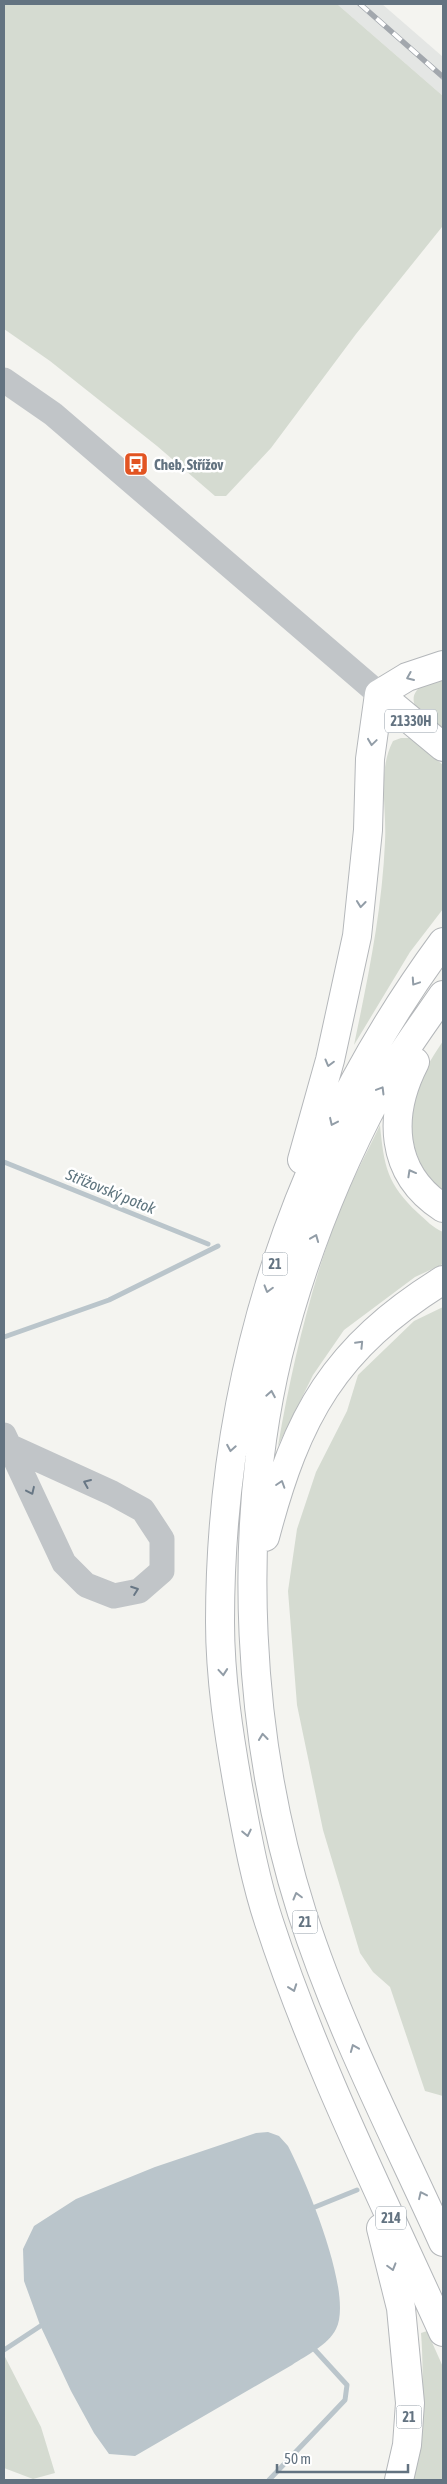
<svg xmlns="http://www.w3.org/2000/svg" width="447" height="2484" font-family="'Asap Condensed',sans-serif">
  <rect width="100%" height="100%" fill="#f4f4f0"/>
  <path fill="#e4e6e4" d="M337 4H382L443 57V96Z"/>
  <path fill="#d5dbd1" d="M4 4H337L443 96 442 227 356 334 271 448 226 496H215L157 446 50 361 4 329Z
    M443 677V731C436 725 420 716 416 708 406 689 430 680 443 677Z
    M401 738H411L443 765V909L410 952 354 1045C368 978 382 911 385 842 387 808 377 772 393 741Z
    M443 1041V1190C416 1172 408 1134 412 1103 415 1083 432 1058 443 1041Z
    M380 1125C384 1166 387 1184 418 1213 426 1220 433 1228 443 1232V1264L415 1277 344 1330 313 1375 278 1446C291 1370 309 1294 335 1222 347 1189 365 1157 380 1125Z
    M443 1307V2096L425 2091 390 1987 373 1972 360 1953 323 1830 297 1705 288 1591 297 1529 316 1472 347 1411 358 1375 414 1321Z
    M427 2331 443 2367V2480H412C421 2430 425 2384 421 2333Z
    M4 2355 41 2427 55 2473 33 2479 4 2468Z"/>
  <path fill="#bac5cb" d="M268 2132 279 2136 288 2146C306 2181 354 2294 336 2329 328 2345 307 2355 292 2365L135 2456 109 2454 94 2433 71 2391 40 2325 24 2281 23 2249 34 2226 76 2199 155 2167 256 2133Z"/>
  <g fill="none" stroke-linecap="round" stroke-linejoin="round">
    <path stroke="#bac5cb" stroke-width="5" d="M4 1162 208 1244
      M4 1337 109 1300 218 1246
      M310 2209 357 2190
      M4 2350 45 2323
      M269 2480 345 2400 347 2385 315 2350 313 2344"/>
    <defs>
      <path id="trunk" d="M379 694 443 747
        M379 694 407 677 443 665
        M443 942C296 1142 220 1373 220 1622 220 1678 229 1736 239 1792 247 1835 255 1880 269 1922 315 2063 382 2197 443 2332
        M443 995C421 1027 396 1060 378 1095 335 1176 300 1266 278 1355 236 1531 247 1740 302 1913 338 2026 394 2134 443 2242
        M415 1062C388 1114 389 1173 443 1208
        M302 1160 330 1060 357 936 368 830 370 759 379 694
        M265 1537C297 1415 334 1348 443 1280
        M381 2228 401 2308 410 2403 407 2445 399 2480"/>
    </defs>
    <use href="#trunk" stroke="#b4b7ba" stroke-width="30"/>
    <path stroke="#c1c5c8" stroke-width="25" d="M4 380 53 414 379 694
      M4 1435 64 1563 86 1585 114 1596 139 1591 162 1571V1539L143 1510 112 1493 11 1447"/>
    <use href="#trunk" stroke="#fff" stroke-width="28"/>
    <defs>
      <path id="rail" d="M360 4 443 77"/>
    </defs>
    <use href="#rail" stroke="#a2a7ad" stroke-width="5.5"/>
    <use href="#rail" stroke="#fff" stroke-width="4" stroke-dasharray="11" stroke-linecap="butt"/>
  </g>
  <defs><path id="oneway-chevron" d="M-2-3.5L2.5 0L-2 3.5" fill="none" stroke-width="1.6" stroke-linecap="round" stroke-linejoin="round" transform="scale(1.25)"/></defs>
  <g stroke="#929da7">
    <use href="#oneway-chevron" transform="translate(410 677) rotate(157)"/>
    <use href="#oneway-chevron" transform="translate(372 742) rotate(98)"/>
    <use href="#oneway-chevron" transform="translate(361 904) rotate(96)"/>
    <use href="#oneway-chevron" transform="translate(415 982) rotate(124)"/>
    <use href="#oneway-chevron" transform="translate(329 1063) rotate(105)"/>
    <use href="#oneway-chevron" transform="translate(381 1090) rotate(-59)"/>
    <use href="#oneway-chevron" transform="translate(333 1122) rotate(115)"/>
    <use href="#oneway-chevron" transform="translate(411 1173) rotate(-119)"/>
    <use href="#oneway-chevron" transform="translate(315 1238) rotate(-68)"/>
    <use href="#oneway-chevron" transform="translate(268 1289) rotate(106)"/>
    <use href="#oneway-chevron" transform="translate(360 1344) rotate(-46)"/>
    <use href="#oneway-chevron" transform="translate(271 1394) rotate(-80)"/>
    <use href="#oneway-chevron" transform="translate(231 1448) rotate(100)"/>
    <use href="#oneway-chevron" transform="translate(281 1484) rotate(-72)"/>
    <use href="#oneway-chevron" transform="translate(223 1672) rotate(85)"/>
    <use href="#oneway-chevron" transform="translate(263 1737) rotate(-96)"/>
    <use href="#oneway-chevron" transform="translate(247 1833) rotate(78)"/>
    <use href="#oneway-chevron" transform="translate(297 1896) rotate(-105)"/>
    <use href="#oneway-chevron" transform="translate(293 1988) rotate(70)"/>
    <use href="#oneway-chevron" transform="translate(354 2048) rotate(-112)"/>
    <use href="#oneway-chevron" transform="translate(422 2195) rotate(-115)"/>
    <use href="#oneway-chevron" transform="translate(392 2267) rotate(74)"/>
  </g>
  <g stroke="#687785">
    <use href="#oneway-chevron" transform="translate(87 1483) rotate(-157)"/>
    <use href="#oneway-chevron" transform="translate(31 1491) rotate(65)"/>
    <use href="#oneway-chevron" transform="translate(135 1590) rotate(-20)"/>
  </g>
  <defs>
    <symbol id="bus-square" viewBox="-11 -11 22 22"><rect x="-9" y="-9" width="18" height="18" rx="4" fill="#e25422" stroke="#fff"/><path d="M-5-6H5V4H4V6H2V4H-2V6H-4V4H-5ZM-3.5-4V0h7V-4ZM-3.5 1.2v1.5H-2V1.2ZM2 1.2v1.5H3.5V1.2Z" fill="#fff"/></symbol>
  </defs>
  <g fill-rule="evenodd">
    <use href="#bus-square" x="122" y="450" width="28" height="28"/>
  </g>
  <g text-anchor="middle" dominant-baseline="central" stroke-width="5" stroke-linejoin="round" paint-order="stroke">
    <g fill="#fff" stroke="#929da7" stroke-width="1">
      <rect x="385" y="709.5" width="52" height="23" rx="4"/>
      <rect x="262.5" y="1252.5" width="25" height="23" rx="4"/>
      <rect x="292.5" y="1910.5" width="25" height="23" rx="4"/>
      <rect x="376" y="2206.5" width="30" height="23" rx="4"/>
      <rect x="396.5" y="2405.5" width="25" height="23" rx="4"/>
    </g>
    <g font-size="14" font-weight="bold" fill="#637381">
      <text x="411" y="721">21330H</text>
      <text x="275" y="1264">21</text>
      <text x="305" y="1922">21</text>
      <text x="391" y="2218">214</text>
      <text x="409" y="2417">21</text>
    </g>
    <g font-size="15" font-weight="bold" fill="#637381" stroke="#fff" text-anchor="start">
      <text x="154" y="464">Cheb, Střížov</text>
    </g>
    <g font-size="16" font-style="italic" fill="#5f757f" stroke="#fff">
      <text transform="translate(111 1191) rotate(22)">Střížovský potok</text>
    </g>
  </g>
  <rect width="447" height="2484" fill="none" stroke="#637381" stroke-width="10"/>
  <path d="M277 2464v8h131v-8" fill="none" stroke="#637381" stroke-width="2.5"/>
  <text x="284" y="2464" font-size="15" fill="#637381" stroke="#ffffff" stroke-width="4" paint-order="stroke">50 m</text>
</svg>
